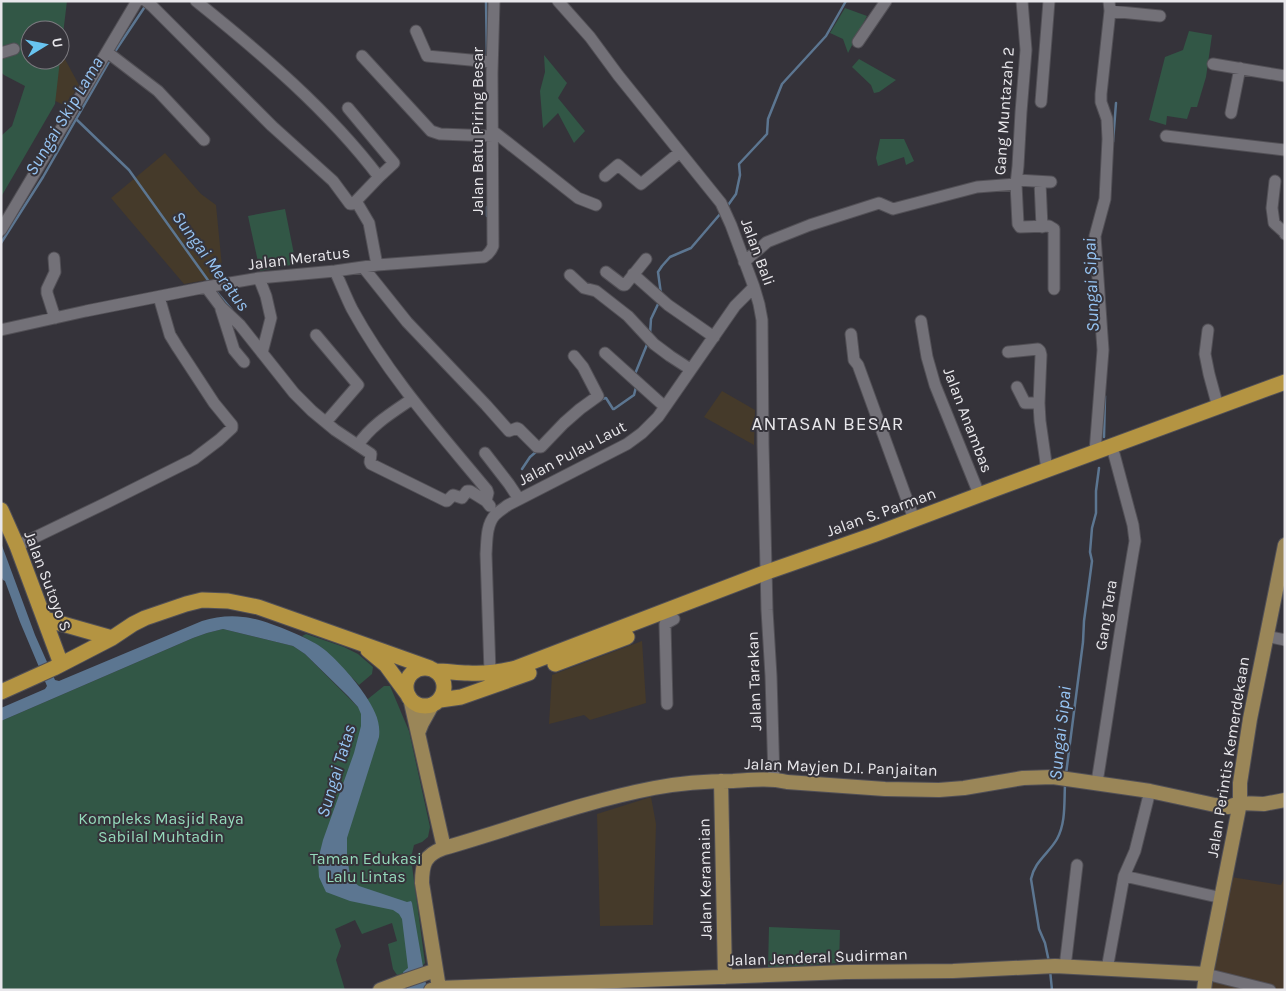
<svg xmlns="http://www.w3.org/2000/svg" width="1286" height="991" font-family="Karla,sans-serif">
  <rect width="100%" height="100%" fill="#35333a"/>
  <path fill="#47392b" d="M1285 876V990H1207L1231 877 1281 885Z"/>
  <path fill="#453a2a" d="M30 30V60H60V50L79 85 66 106 51 99 14 49Z
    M165 153 201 194 216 205 223 277 184 284 111 198Z
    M722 391 755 410 754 445 704 417Z
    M642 641 646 703 590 720 584 715 549 724 552 675Z
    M651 797 656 824 653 925 600 926 597 814Z"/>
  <path fill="#325746" d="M1 1H67L60 59V30H30V60H60L55 104 1 197V136L12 126 25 86 4 75 1 72Z
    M845 8 867 16 848 53 843 39 830 33Z
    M1189 31 1212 35 1206 77 1197 107H1191L1187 119 1167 116 1166 125 1149 120 1165 57 1183 50Z
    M544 55 567 83 558 98 585 131 574 143 558 113 543 128 540 91 545 72Z
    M859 59 896 80 879 92 874 93 871 85 852 67Z
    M880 139H904L914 161 906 165 904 157 878 166 876 158Z
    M285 209 296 264 260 271 248 216Z
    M223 629 293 646 305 654 358 707 384 686H390L409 731 430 827 428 837 422 842 414 845 411 858 425 963 420 969 397 975 393 969 388 944 397 941 392 923 362 934 355 920 335 929 341 946 336 960 345 990H1V721L193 638 207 633Z
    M306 634 344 647 358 654 373 667 372 674 359 685 332 657 321 647 302 636Z
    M769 927 840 930 839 963 768 968Z"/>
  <path fill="#5c7691" d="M1 543 35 635 55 680 59 681 202 621C215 617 230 615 243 617 261 618 307 637 321 647 335 657 356 681 365 695 374 709 381 721 379 737L347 838V858L351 880 359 886 407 902 411 901 412 903 427 990H407L403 972 408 968 402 919 399 914 393 910 350 901 326 892 319 877 318 860 323 840 354 753 361 726V714L358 707 348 696 305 654 293 646 223 629 207 633 193 638 1 721V708L45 689 47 686 20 622 5 581 3 580 1 576Z"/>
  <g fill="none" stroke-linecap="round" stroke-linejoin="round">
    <path stroke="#5c7691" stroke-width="2.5" d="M486 1 487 59
      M114 53 146 5
      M76 119 129 170 210 283
      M1113 142 1116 103
      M487 207V216
      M726 208 736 194 740 175 739 164 767 134 768 119 782 84 826 36 846 1
      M1 243 43 177 110 60
      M215 290 232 310
      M661 294 658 272 662 266 670 257 691 248 721 213
      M650 334 651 319 659 302
      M635 374 648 342
      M602 399 606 398 613 409H614L634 395 636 387
      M1104 437 1105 396
      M522 469 530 457 537 451
      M1066 774 1083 642 1084 621 1092 561 1090 552 1092 528 1096 513V491L1099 468
      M1049 962 1045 943 1039 929 1031 879C1034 862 1049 853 1057 839 1066 823 1064 802 1065 785
      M1050 970 1052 990"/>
    <defs>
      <path id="minor" d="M146 1 152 6 272 126 333 181 350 204H352L356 201 369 223 377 265
        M196 1C262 54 328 110 379 177
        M558 1 590 37 618 75 721 203 731 225 754 287 759 304 762 320 763 444 767 610 771 676 774 779
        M1022 1 1026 50 1021 112 1018 166 1016 184 1018 224 1020 227 1049 226 1054 229V289
        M1110 11 1160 16
        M416 31 427 56 492 62
        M858 42 886 1
        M107 52 158 91 204 140
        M1 53 14 49
        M362 56 431 131 440 134 493 136
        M1213 64 1285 76
        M1041 102 1049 1
        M348 108 394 163 379 177 356 201
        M1231 113 1240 68
        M493 131 578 198 596 205
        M1166 136 1285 150
        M605 176 618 165 641 184 680 152
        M1017 180 1051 182
        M1275 181 1272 208 1274 223 1284 232 1285 234
        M1040 182 1042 227
        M1 230 137 1
        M54 258 55 272 47 289V293L55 318
        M744 262 767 242 810 225 879 203 893 209 977 187 1016 184
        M363 267 407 322 486 405 509 431 517 428 519 429 537 447H541L564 423 580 409 598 396 583 367 574 356
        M335 271C341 284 346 297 352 309 388 375 439 432 487 490L488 493 486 501 490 506
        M606 272 623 285H625L646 259
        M633 274 668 305 714 337
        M570 275 584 288 596 291 628 316 654 344 670 356 690 369
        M259 278 266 296 271 318 262 353
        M206 287 221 307 240 325 294 393 312 411 335 430 371 454 370 462 371 464 446 501H447L453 495 462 498 467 491H470L486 501
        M221 309 234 350 244 362
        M921 321 927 357 935 385 979 494
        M1 330 86 311 206 287 259 278 335 271 377 265 484 257C489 254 491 251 493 246L492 73 494 1
        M1208 330 1205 354 1209 374 1218 407
        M851 334 854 360 858 365 914 519
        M316 335 358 385 326 422
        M1008 352 1038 349 1040 351 1041 355 1039 403 1040 421 1047 470
        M605 353 665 407
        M1017 387 1025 403H1039
        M358 445C371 425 393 412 412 399
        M1095 452 1103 350 1095 236 1105 199 1108 139 1107 119 1101 102V94L1110 11 1109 1
        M485 453 509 484 519 499
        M17 546 106 503 194 459 219 440 232 428V425L214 403 178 348 170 335 159 297
        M1266 636 1285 640
        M490 672 486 554C487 541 486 525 495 515 499 511 504 508 508 505L627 444 642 433 658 417 735 306 754 287
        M667 704 665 624 674 619
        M1097 782C1110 702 1121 621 1135 541L1133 525 1114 454
        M1124 876 1222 898
        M1065 967 1077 865
        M1107 969 1124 876 1135 851 1150 791
        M1206 974 1270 990"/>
      <path id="major" d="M410 698 444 848
        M418 733 422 723 432 705
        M721 781 725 977
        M439 988 422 883C422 863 425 855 444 848 514 828 582 802 654 788 680 783 707 781 733 781 751 780 769 778 787 782L885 789 939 790 964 788 1023 778 1053 777 1150 791 1215 805 1228 807 1240 803 1264 804 1285 800
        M380 990 401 982 436 970
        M431 990 439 988 846 972 953 971 1055 966 1206 974
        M1204 990 1206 974 1240 803V783L1250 719 1285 545"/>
      <path id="highway" d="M1 510 17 546 61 664
        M45 619 112 638
        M368 650 386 665 408 695
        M555 664 627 637
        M406 687a19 19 0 1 1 38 0a19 19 0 1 1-38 0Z
        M436 671C447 671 457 673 468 673 484 674 500 672 516 668L767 572 873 535 995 489 1285 382
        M1 692 54 668 112 638 133 624 145 618 186 604 202 600 228 601 258 607 357 642 430 668
        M440 700 461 697 529 673"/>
    </defs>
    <use href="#minor" stroke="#525056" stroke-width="13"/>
    <use href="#major" stroke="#525056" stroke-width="16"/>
    <use href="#highway" stroke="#525056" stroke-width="17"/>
    <use href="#minor" stroke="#737178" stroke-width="11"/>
    <use href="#major" stroke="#9a8658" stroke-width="14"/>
    <use href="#highway" stroke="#b49442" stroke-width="15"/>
  </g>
  <g text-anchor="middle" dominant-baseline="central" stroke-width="4" stroke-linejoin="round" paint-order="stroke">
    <g font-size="16" fill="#e8e7eb" stroke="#35333a">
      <text transform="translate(1004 111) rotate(-86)">Gang Muntazah 2</text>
      <text transform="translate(477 131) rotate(-90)">Jalan Batu Piring Besar</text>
      <text transform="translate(758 252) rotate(70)">Jalan Bali</text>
      <text transform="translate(299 258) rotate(-7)">Jalan Meratus</text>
      <text transform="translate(968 420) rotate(69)">Jalan Anambas</text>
      <text transform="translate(572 453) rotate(-28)">Jalan Pulau Laut</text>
      <text transform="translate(881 512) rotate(-20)">Jalan S. Parman</text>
      <text transform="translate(48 581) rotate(69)">Jalan Sutoyo S</text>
      <text transform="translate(1106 615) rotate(-81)">Gang Tera</text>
      <text transform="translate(754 681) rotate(-92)">Jalan Tarakan</text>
      <text transform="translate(1228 757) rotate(-81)">Jalan Perintis Kemerdekaan</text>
      <text transform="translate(841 767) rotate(2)">Jalan Mayjen D.I. Panjaitan</text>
      <text transform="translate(705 879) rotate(-91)">Jalan Keramaian</text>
      <text transform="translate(818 957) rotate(-2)">Jalan Jenderal Sudirman</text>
    </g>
    <g font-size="16" fill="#95dabb" stroke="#35333a">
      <text x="161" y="818">Kompleks Masjid Raya<tspan x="161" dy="18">Sabilal Muhtadin</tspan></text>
      <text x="366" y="858">Taman Edukasi<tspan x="366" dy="18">Lalu Lintas</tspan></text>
    </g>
    <g font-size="18" font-style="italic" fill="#96c4f3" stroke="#35333a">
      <text transform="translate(64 116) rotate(-59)">Sungai Skip Lama</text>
      <text transform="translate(211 261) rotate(54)">Sungai Meratus</text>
      <text transform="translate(1091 285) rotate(-92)">Sungai Sipai</text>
      <text transform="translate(1060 733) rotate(-84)">Sungai Sipai</text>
      <text transform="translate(336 771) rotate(-73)">Sungai Tatas</text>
    </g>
    <g font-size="19" letter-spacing="1" fill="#e8e7eb" stroke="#35333a">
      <text x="828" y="424">ANTASAN BESAR</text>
    </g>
  </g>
  <rect width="1286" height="991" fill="none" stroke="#e8e7eb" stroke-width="5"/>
  <g transform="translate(45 45) rotate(80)"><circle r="24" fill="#35333a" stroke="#7d7b81"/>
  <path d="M0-4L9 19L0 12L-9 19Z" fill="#68c4f0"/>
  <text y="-8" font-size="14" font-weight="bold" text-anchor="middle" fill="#e8e7eb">U</text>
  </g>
</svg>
